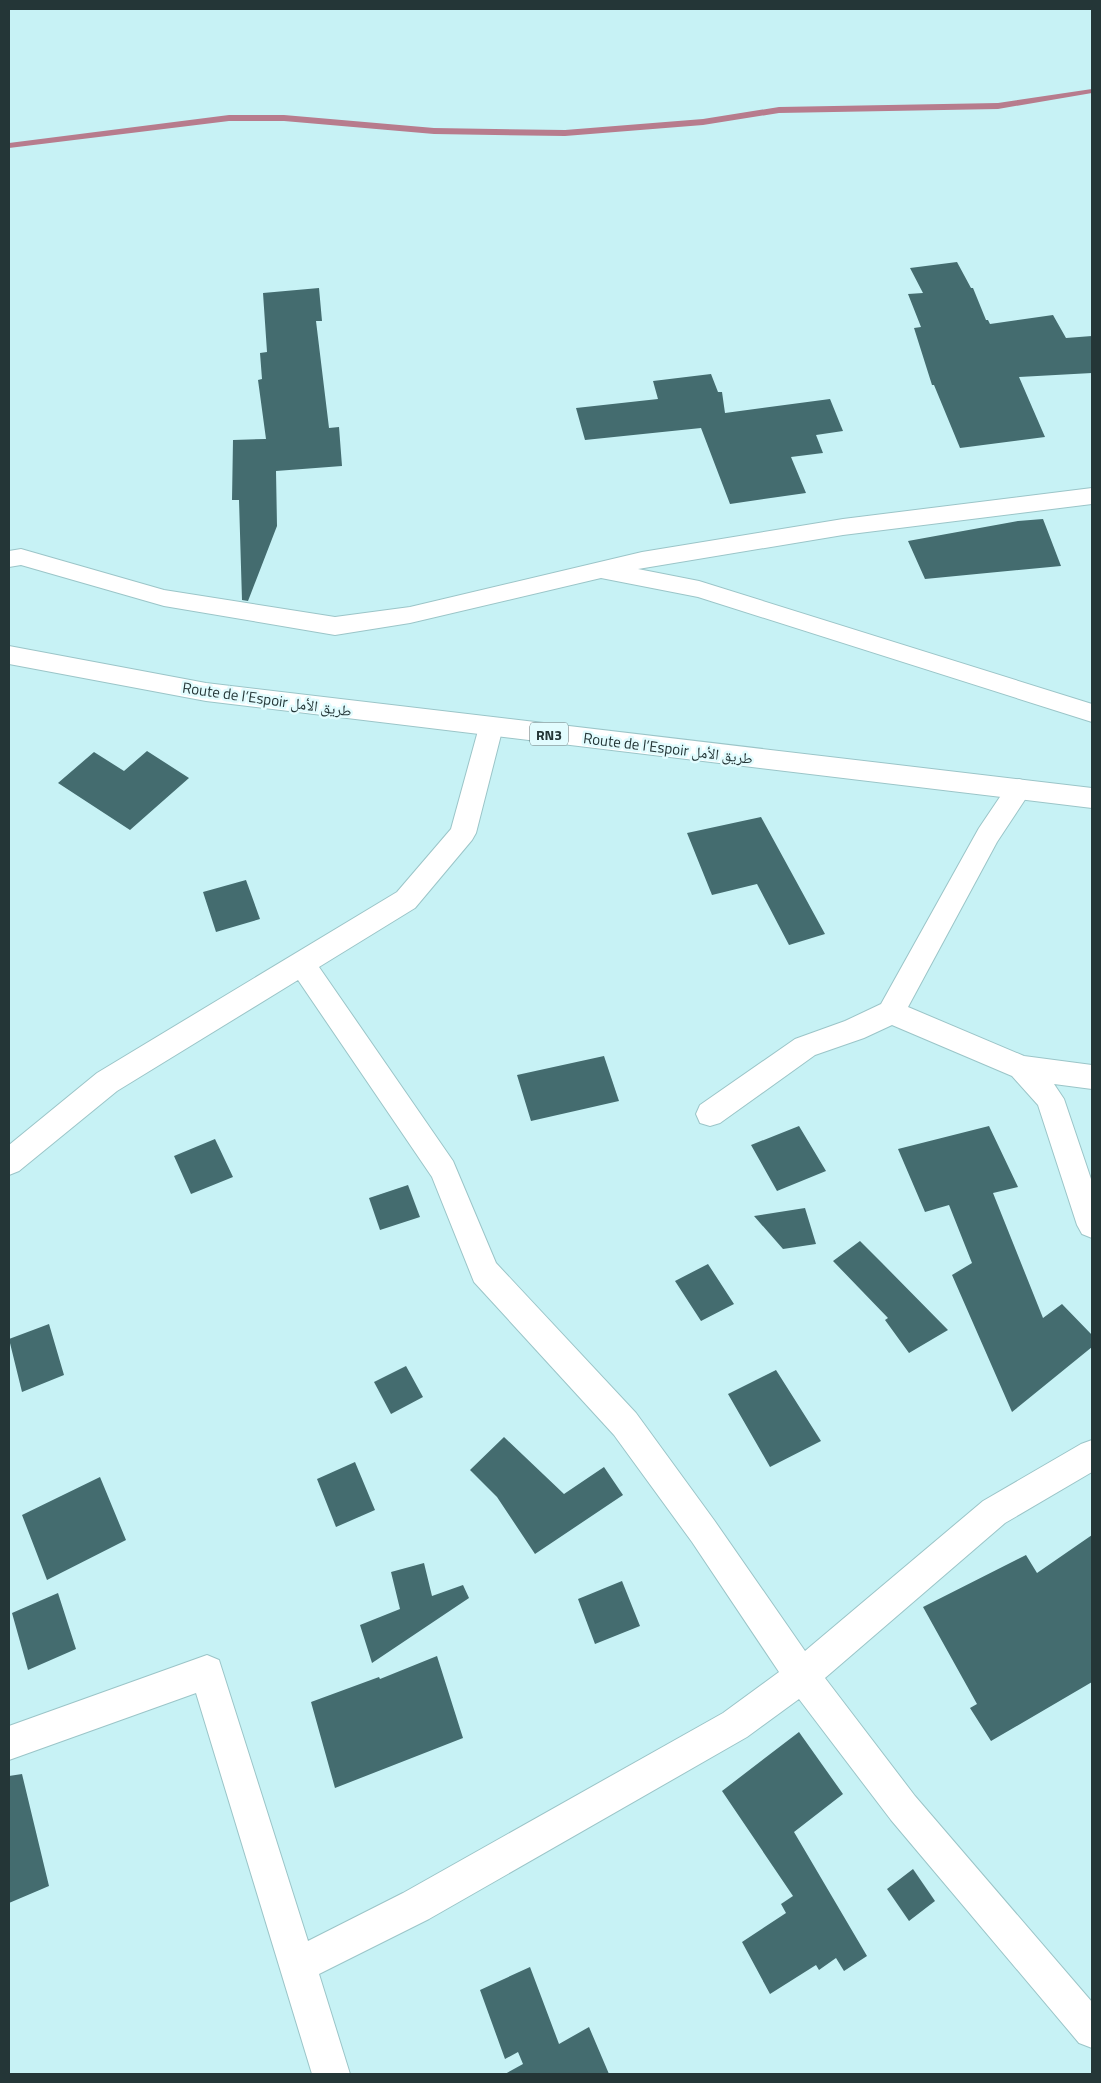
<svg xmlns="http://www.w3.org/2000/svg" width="1101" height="2083" font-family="'Titillium Web','Noto Naskh Arabic',sans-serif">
  <rect width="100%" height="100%" fill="#c7f2f5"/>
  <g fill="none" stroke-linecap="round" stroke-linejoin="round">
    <path fill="#b77c8d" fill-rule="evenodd" d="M1092 89V93L998 109 779 113 703 125 565 136 434 134 284 121H229L9 148V143L229 115H284L434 128 565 130 703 119 779 107 998 103Z"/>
  </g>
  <path fill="#446c6f" d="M957 262 971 288H973L986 320H988L990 324 1053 315 1066 338 1092 336V373L1019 377 1045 437 960 448 934 385H932L914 328 921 327 908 294 923 293 910 268Z
    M319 288 322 321H316L329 428 339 427 342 466 276 471 277 526 248 601 242 600 239 500H232L233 440 266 439 258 380 262 379 260 353 267 352 263 293Z
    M711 374 718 392H722L725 413 830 399 843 431 816 435 823 453 791 457 806 493 730 504 701 428 585 440 576 408 658 399 653 381Z
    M1043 519 1061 566 925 579 908 541 1018 521Z
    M147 751 189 778 130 830 58 783 94 752 124 771Z
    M761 817 825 934 789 945 757 884 712 895 687 833Z
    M246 880 260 919 216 932 203 892Z
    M604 1056 619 1101 531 1121 517 1075Z
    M799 1126 826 1171 777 1191 751 1145Z
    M989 1126 1018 1187 993 1193 1043 1318 1062 1304 1092 1335V1347L1012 1412 952 1275 972 1263 949 1205 925 1212 898 1149Z
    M215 1139 233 1177 191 1194 174 1156Z
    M408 1185 420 1217 380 1230 369 1198Z
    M805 1208 816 1244 783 1249 754 1216Z
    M860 1241 882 1263 948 1330 909 1353 885 1320 888 1318 833 1261Z
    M708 1264 734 1304 701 1321 675 1281Z
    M49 1324 64 1375 22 1392 9 1339Z
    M406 1366 423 1397 391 1414 374 1382Z
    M776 1370 821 1441 770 1467 728 1394Z
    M504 1437 564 1494 604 1467 623 1495 535 1554 497 1497 470 1470Z
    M355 1462 375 1510 336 1527 317 1479Z
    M100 1477 126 1540 47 1580 22 1515Z
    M1092 1535V1682L991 1741 970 1708 977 1704 923 1607 1026 1555 1037 1573Z
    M424 1563 432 1596 463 1585 469 1598 372 1663 360 1625 400 1609 391 1572Z
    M622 1581 640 1626 595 1644 578 1599Z
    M58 1593 76 1649 28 1670 12 1613Z
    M437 1656 463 1738 335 1788 311 1702 379 1677 380 1679Z
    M799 1732 843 1794 794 1832 867 1956 844 1971 836 1958 819 1970 816 1965 770 1994 742 1942 786 1913 781 1904 793 1896 722 1791Z
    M22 1774 49 1886 9 1903V1776Z
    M913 1869 935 1901 909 1921 887 1889Z
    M530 1967 559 2044 589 2027 609 2074H505L523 2064 518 2052 505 2059 480 1990Z"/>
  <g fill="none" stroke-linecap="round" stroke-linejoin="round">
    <defs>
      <path id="minor" d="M1092 488V504L843 535 638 569 699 581 1092 704V722L698 597 601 578 410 623 335 635 164 606 21 565 9 567V551L21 549 164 590 335 617 410 607 642 552 843 519Z
        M491 718 500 720 503 727 476 833 472 840 415 908 319 967 453 1161 496 1263 636 1413 714 1520 805 1651 983 1501 1081 1444 1092 1440V1472L1005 1523 825 1678 915 1796 1092 2002V2048L1079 2043 891 1820 799 1699 747 1737 429 1919 319 1974 350 2074H312L196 1693 9 1760V1726L207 1655 219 1660 308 1941 403 1893 723 1713 779 1672 692 1542 614 1435 474 1282 432 1177 298 980 117 1091 19 1171 9 1175V1145L97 1073 397 892 451 829 479 727 482 720Z
        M1019 779 1028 782 1032 789 997 842 908 1007 1024 1056 1092 1065V1089L1054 1084 1064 1099 1092 1182V1238L1082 1234 1077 1225 1038 1105 1012 1076 892 1025 864 1038 815 1055 720 1123 710 1126 700 1123 696 1114 700 1105 795 1039 845 1021 881 1004 979 828 1010 782Z"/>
      <path id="highway" d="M9 646 206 683 1092 788V808L206 701 9 664Z"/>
    </defs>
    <use href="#minor" stroke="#9bc5c8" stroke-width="2"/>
    <use href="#highway" stroke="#9bc5c8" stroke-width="2"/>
    <use href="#minor" fill="#fff" fill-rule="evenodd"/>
    <use href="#highway" fill="#fff" fill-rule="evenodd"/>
  </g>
  <g text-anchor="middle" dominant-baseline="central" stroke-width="5" stroke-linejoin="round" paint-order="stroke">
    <rect fill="#e2fcfe" stroke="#5d7173" stroke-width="1" x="530" y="722.5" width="38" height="23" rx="4"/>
    <g font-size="14" font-weight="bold" fill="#243637">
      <text x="549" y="734">RN3</text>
    </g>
    <g font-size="15" fill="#243637" stroke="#e2fcfe">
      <text transform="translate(267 699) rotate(8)">Route de l’Espoir طريق الأمل</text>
      <text transform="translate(668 748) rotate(7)">Route de l’Espoir طريق الأمل</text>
    </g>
  </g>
  <rect width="1101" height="2083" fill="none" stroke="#243637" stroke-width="20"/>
</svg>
